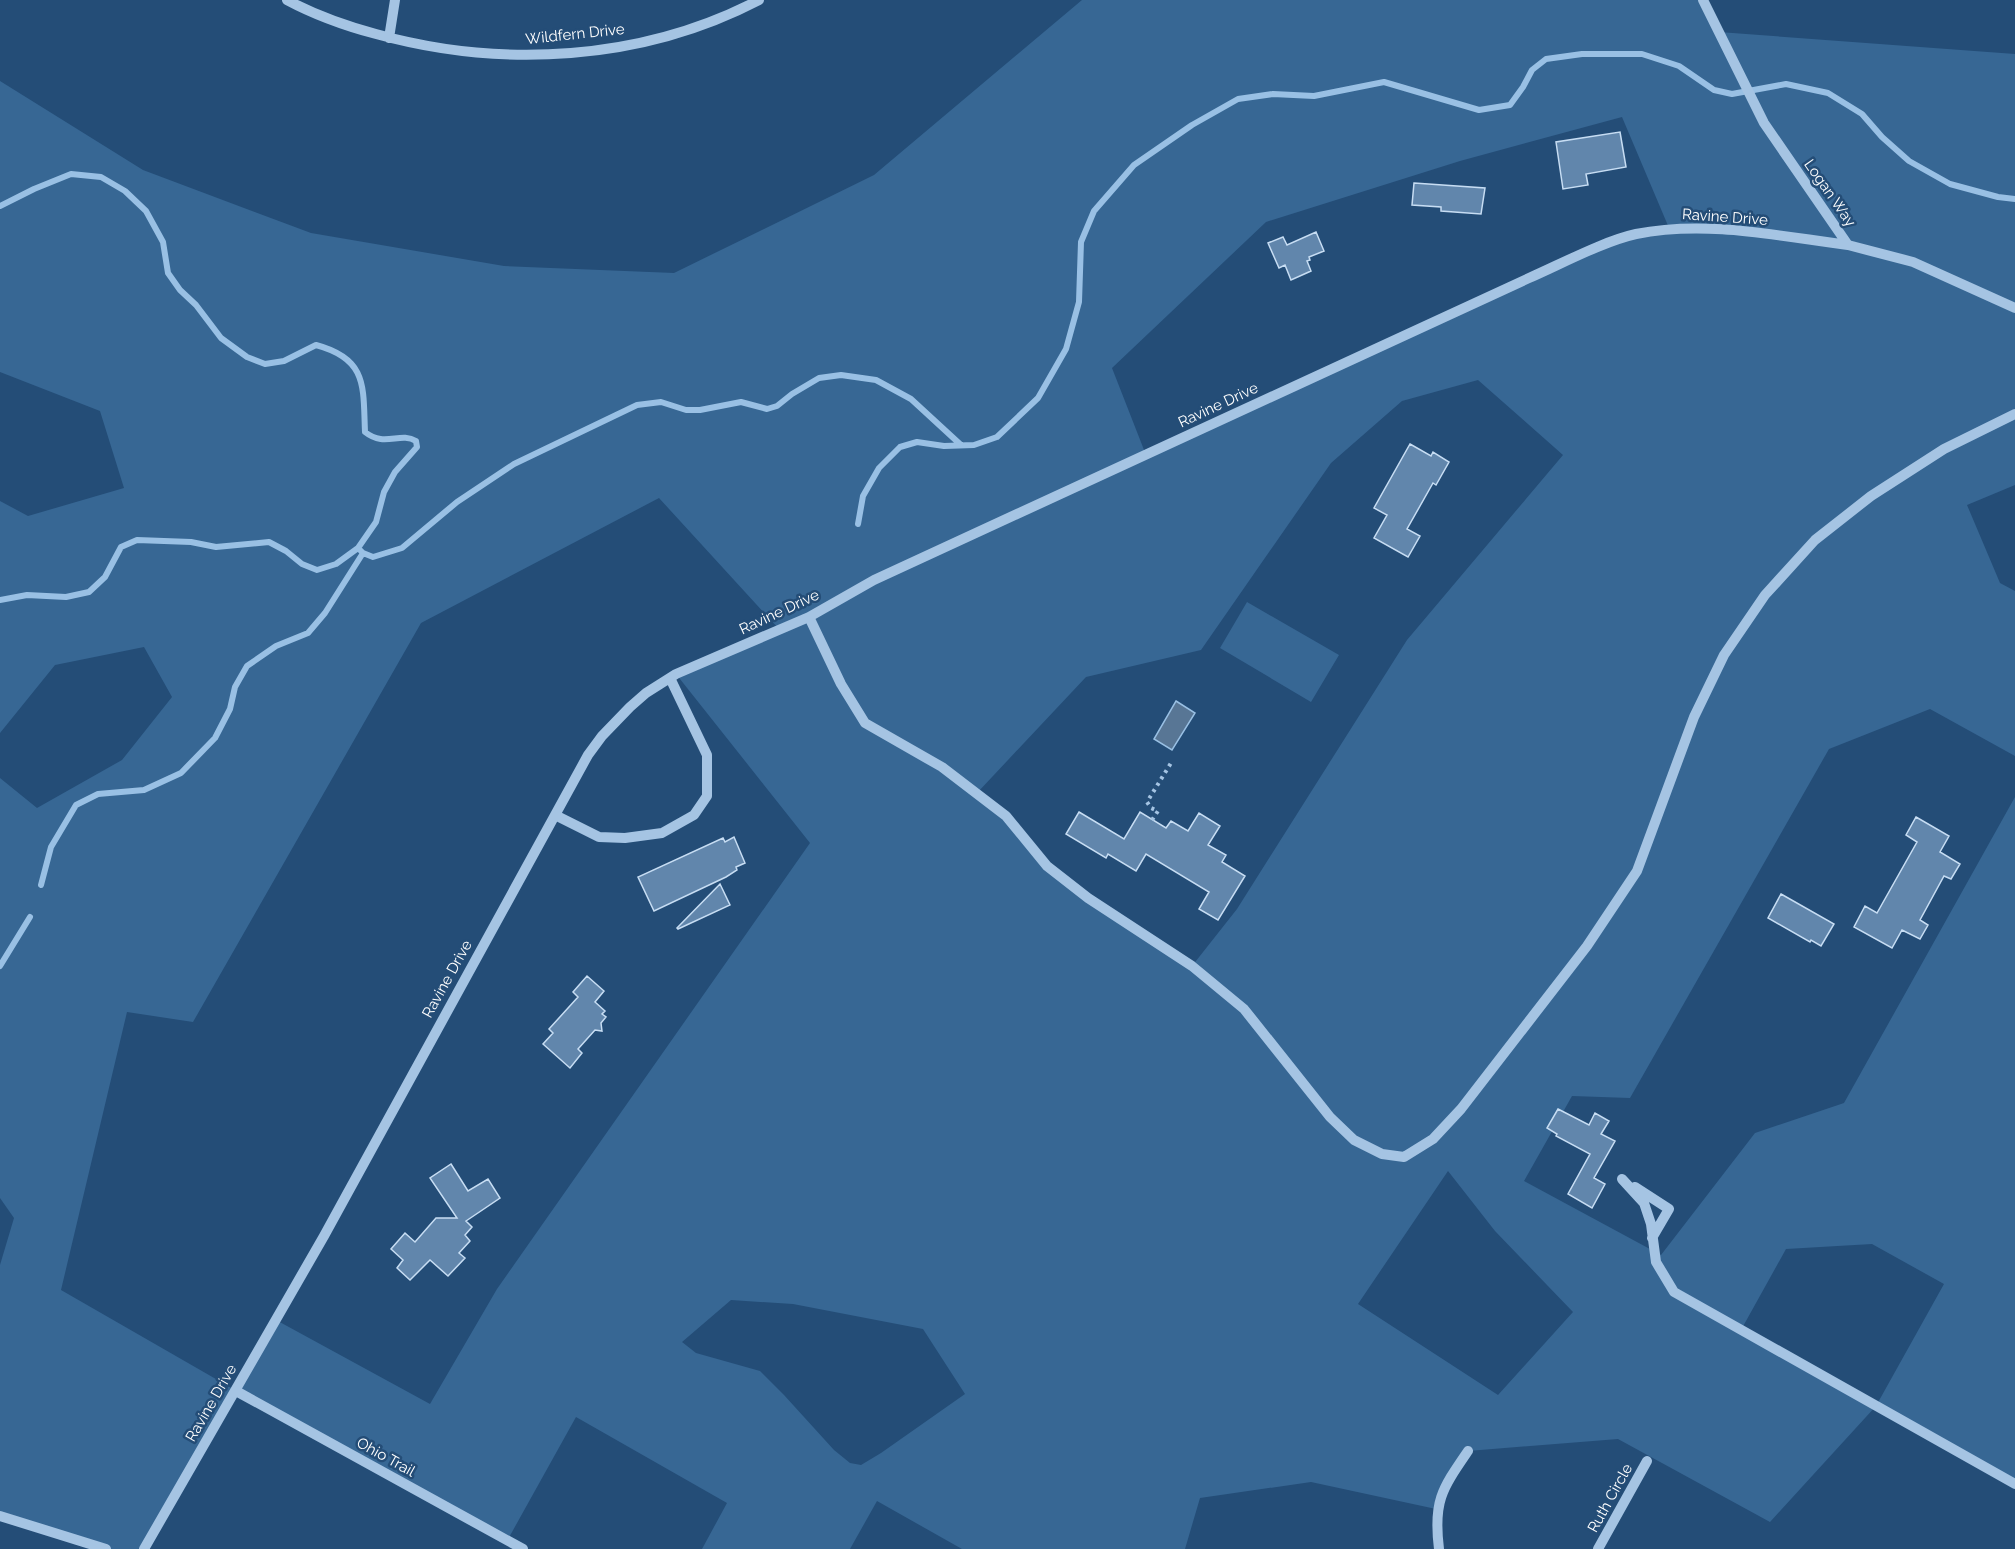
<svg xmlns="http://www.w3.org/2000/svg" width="2015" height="1549" font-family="Raleway,sans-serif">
  <rect width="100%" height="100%" fill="#244d77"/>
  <path fill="#376794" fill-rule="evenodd" d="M1082 0H1703L1719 32 2015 54V485L1967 505 2000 583 2015 591V756L1930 709 1829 749 1630 1098 1572 1096 1524 1181 1661 1255 1755 1133 1844 1103 2015 797V1484L1876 1406 1770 1522 1618 1439 1468 1451 1436 1509 1311 1482 1200 1498 1185 1549H962L877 1501 850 1549H702L727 1503 576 1417 507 1541 236 1391 144 1549H106L0 1516V1265L14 1218 0 1198V778L37 808 122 760 172 697 144 647 55 665 0 733V501L28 516 124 488 100 411 0 372V81L143 170 311 233 504 266 674 273 874 175ZM1622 117 1669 228 1618 240 1146 455 1112 368 1266 222 1460 161ZM1478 380 1563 455 1407 640 1237 909 1192 966 1047 866 977 793 1086 677 1201 650 1331 463 1402 401ZM659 498 779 629 676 674 810 843 497 1289 430 1404 276 1320 235 1390 61 1290 127 1012 193 1022 421 623ZM1448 1171 1495 1231 1573 1312 1498 1395 1358 1304ZM1872 1244 1944 1284 1876 1406 1741 1330 1786 1249ZM731 1300 793 1304 923 1329 965 1394 881 1453 861 1465 850 1463 834 1450 784 1395 760 1371 696 1353 682 1342Z
    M1247 602 1339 655 1311 702 1220 648Z"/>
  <path fill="#587695" stroke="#99c0e4" stroke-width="1.5" d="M1176 701 1195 713 1172 750 1154 739Z"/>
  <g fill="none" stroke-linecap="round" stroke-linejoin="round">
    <path stroke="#99c0e4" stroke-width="6" d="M0 206 34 189 71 174 101 177 125 191 146 211 163 242 168 273 180 290 196 305 221 338 247 357 265 364 284 361 316 345C368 359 363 387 365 432 385 448 400 431 416 441L417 447 395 472 384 492 376 522 358 548
      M858 524 863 496 879 468 900 447 917 442 944 446 974 445 997 437 1038 398 1066 349 1079 302 1081 242 1094 211 1134 165 1192 125 1238 99 1273 94 1314 96 1384 82 1479 110 1510 105 1523 87 1532 70 1546 59 1582 54H1642L1679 66 1714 90 1732 94 1786 84 1828 93 1862 114 1882 137 1909 161 1950 184 1998 197 2015 199
      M0 600 27 595 66 597 89 592 105 577 121 547 137 540 191 542 216 547 269 542 286 551 302 564 317 570 336 564 358 548 363 553 373 557 402 548 457 502 514 464 637 405 661 402 686 410H700L741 402 767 409 777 406 792 394 819 378 841 375 876 380 911 399 961 445
      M41 885 51 847 76 805 98 794 144 790 181 773 215 738 230 709 235 687 247 666 276 646 308 633 325 613 363 553
      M0 966 30 917"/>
  </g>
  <path fill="#6186ac" stroke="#c7ddf3" stroke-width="1.5" d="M1620 132 1626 167 1586 174 1588 185 1563 189 1556 142Z
    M1414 183 1485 188 1481 214 1441 211V207L1412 205Z
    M1316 232 1324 251 1309 257 1310 260 1307 261 1311 271 1291 280 1285 265 1279 268 1268 243 1283 237 1287 245Z
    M1410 444 1431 456 1433 452 1449 462 1436 485 1433 483 1407 529 1420 536 1408 557 1374 538 1387 515 1374 508Z
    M1079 812 1124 839 1140 812 1166 828 1171 821 1188 831 1199 813 1220 826 1208 845 1226 855 1222 862 1245 876 1218 920 1199 909 1209 892 1146 854 1136 871 1108 854 1106 858 1066 834Z
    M1916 817 1949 836 1940 852 1960 864 1951 879 1944 876 1920 920 1928 925 1920 939 1902 930 1892 948 1854 927 1865 906 1877 913 1917 842 1906 835Z
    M734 837 745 863 736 867 737 870 726 877 654 911 638 877 723 838 725 842Z
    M720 884 730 905 678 929 677 928Z
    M1781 894 1834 924 1821 946 1811 940 1810 942 1768 918Z
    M587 976 604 991 595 1002 605 1011 602 1014 606 1017 601 1023 602 1031 595 1030 578 1049 582 1053 570 1068 543 1044 553 1033 549 1029 578 997 573 992Z
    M1558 1109 1589 1125 1595 1113 1609 1121 1601 1134 1615 1141 1594 1178 1605 1184 1592 1208 1568 1194 1590 1154 1556 1136 1557 1134 1547 1128Z
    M451 1164 468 1191 488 1179 500 1198 466 1221 472 1227 465 1235 470 1241 459 1253 465 1258 448 1276 430 1260 410 1280 397 1268 403 1260 391 1249 405 1233 415 1242 436 1218H457L430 1178Z"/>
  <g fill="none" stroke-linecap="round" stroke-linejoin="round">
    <path stroke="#a5c4e3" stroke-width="4" stroke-dasharray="3 4.5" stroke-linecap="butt" d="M1152 820 1158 811 1151 808 1147 802 1171 763"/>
    <path stroke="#a5c4e3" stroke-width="10" d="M287 0C315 15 346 26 376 34 502 69 642 61 759 0
      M1703 0 1764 123 1848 245 1913 262 2015 308
      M389 38 395 0
      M809 617 841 684 865 723 942 767 1006 816 1047 866 1088 898 1192 966 1244 1009 1330 1117 1354 1140 1382 1154 1404 1157 1433 1139 1461 1109 1587 946 1637 871 1694 717 1724 655 1765 595 1815 540 1871 496 1944 449 2015 414
      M555 815 599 837 625 838 662 833 694 815 707 796V755L670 678
      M1622 1179 1644 1203 1651 1224 1656 1262 1674 1292 2015 1484
      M1635 1187 1669 1209 1652 1238
      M236 1391 523 1549
      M0 1516 106 1549
      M144 1549 324 1236 588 755 602 736 630 707 646 693 676 674 809 617 874 580 1529 278C1561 264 1604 241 1636 234 1706 220 1778 236 1848 245
      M1439 1549C1433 1501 1442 1489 1468 1451
      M1598 1549 1647 1461"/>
  </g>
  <g text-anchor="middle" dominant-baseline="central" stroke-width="5" stroke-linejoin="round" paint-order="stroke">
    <g font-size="15" fill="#fff" stroke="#244d77">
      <text transform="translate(575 34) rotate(-6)">Wildfern Drive</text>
      <text transform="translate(1830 193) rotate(55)">Logan Way</text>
      <text transform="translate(1725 217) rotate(4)">Ravine Drive</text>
      <text transform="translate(1218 405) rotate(-25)">Ravine Drive</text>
      <text transform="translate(779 612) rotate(-25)">Ravine Drive</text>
      <text transform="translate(447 979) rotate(-61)">Ravine Drive</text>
      <text transform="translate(211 1403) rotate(-60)">Ravine Drive</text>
      <text transform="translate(386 1457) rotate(29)">Ohio Trail</text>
      <text transform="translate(1610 1498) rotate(-61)">Ruth Circle</text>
    </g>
  </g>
</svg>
